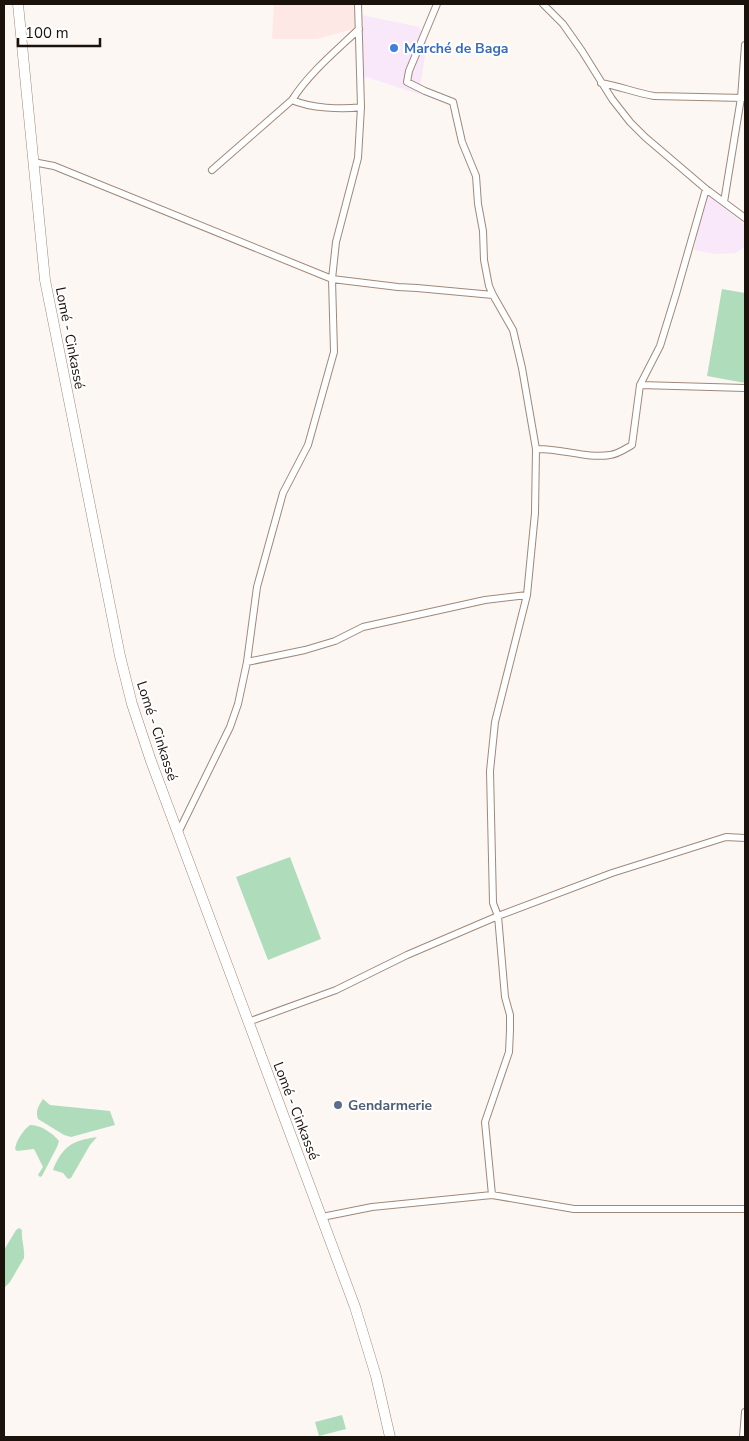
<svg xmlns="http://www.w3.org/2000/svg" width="749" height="1441" font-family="'Nunito Sans',sans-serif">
  <rect width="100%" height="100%" fill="#fcf7f3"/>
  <path fill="#f8e8fa" d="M362 15 419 27 427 43 419 94 363 76Z
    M707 194 745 225V246L736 253 716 254 694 250 701 214Z"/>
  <path fill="#fee8e6" d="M274 4H356L357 28 317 39H272Z"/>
  <path fill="#afddbb" d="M722 289 745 293V383L707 376Z
    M290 857 321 939 268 960 236 877Z
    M43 1099 50 1105 110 1111 115 1125 71 1137 64 1135 38 1119C35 1111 39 1105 43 1099Z
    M30 1125C39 1124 53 1133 59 1141L57 1147 42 1176 40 1177 38 1175 43 1167 34 1149 17 1151 15 1149C16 1141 23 1130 30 1125Z
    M97 1137 90 1145 71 1178 68 1179 63 1173 53 1170C54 1166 56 1163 58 1159 68 1142 79 1140 97 1137Z
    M19 1228 22 1230C21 1239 25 1249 24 1258L10 1282 4 1288V1250L16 1230Z
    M342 1415 346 1429 319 1436 315 1422Z"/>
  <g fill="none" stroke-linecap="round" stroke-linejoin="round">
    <defs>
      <path id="minor" d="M437 4 409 71 407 82 425 91 453 102 462 142 476 176 478 204 483 231 484 260 489 286 493 295
        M543 4 563 24 582 51 612 99 630 122 645 137 706 189 745 218
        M601 83C619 86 636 93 654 96L744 98
        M292 100C310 108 342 110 361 107
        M33 162 54 166 332 279 398 287 417 288 493 295 513 330 522 368 536 449 535 513 527 595 495 722 490 771 493 903 498 916 505 997 510 1015V1030L509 1052 485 1122 492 1195
        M212 170 292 100C309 73 336 51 359 29
        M724 202 741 98 745 45
        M640 385 745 388
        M536 449C560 448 587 459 610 455 618 454 625 449 632 445L640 385 660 346 676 294 706 189
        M247 662 305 650 335 641 363 627 485 600 527 595
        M178 833 230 727 238 704 247 662 257 587 283 493 308 445 334 352 332 279 336 242 358 158 361 107 358 4
        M248 1022 336 990 407 955 498 916 612 873 726 837 745 838
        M322 1217 372 1207 492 1195 574 1209H745
        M743 1437 745 1412"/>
      <path id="trunk" d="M18 4 45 280 120 656 132 704 151 761 355 1307 376 1376 390 1437"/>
    </defs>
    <use href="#minor" stroke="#a08879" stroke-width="8"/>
    <use href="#trunk" stroke="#a08879" stroke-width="11"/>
    <use href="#minor" stroke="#fff" stroke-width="6"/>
    <use href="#trunk" stroke="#fff" stroke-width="10"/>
  </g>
  <circle fill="#3f7fe0" stroke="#fff" stroke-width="2" cx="394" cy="48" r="5"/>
  <circle fill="#5c6f8a" stroke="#fff" stroke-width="2" cx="338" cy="1105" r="5"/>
  <g text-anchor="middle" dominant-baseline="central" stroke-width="4" stroke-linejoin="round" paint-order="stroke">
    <g font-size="14" font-weight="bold" fill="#366cbe" stroke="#fff" text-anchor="start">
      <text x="404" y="48">Marché de Baga</text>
    </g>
    <g font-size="14" fill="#1b120c" stroke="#fff">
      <text transform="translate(70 338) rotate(79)">Lomé - Cinkassé</text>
      <text transform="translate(157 731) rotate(72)">Lomé - Cinkassé</text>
      <text transform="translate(296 1111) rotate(69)">Lomé - Cinkassé</text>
    </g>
    <g font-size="14" font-weight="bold" fill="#4e5e75" stroke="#fff" text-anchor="start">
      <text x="348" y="1105">Gendarmerie</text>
    </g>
  </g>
  <rect width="749" height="1441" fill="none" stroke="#1b120c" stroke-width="10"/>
  <path d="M18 38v8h82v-8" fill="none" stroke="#1b120c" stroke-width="2.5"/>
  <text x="25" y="38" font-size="15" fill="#1b120c" stroke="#ffffff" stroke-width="4" paint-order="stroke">100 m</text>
</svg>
